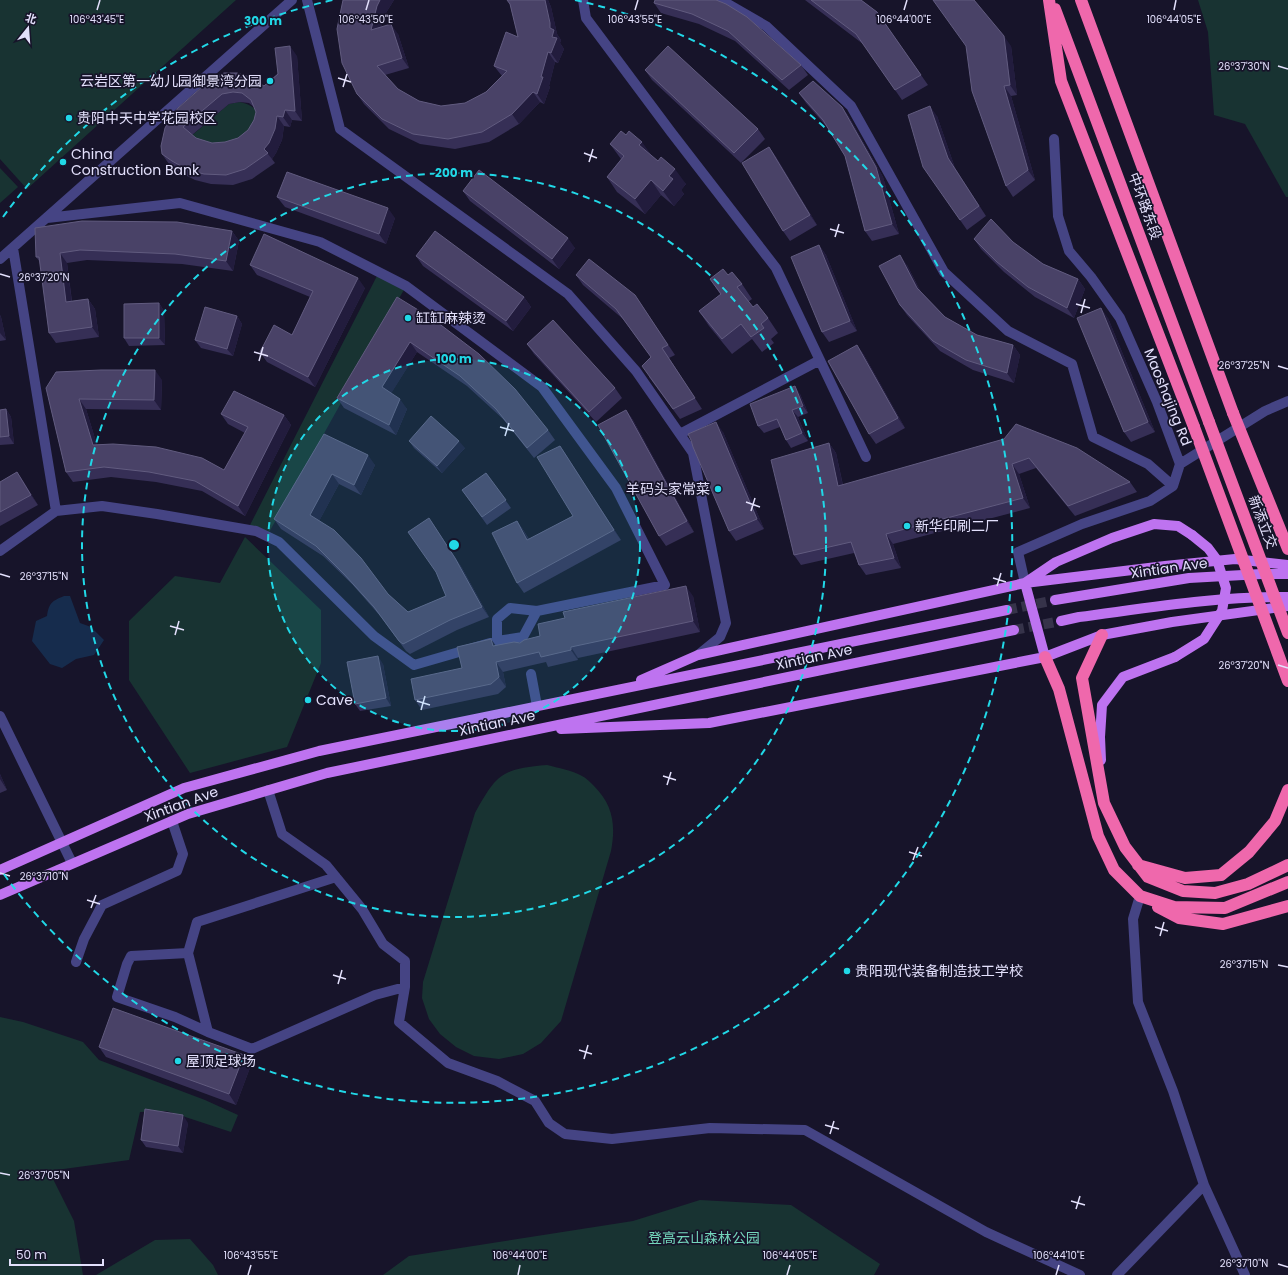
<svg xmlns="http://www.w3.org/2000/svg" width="1288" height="1275" font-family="Poppins,'Noto Sans SC',sans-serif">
  <rect width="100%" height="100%" fill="#17142a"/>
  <path fill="#183332" d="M0 0H236L27 189 0 159Z
    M1198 0H1288V197H1286L1245 124 1214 115 1208 32Z
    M240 102C253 105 258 110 263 122L232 152 190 137 229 104Z
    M0 168 18 187 0 203Z
    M379 272 406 286 267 536 248 529Z
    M245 537 321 610V663L287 747 190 773 129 680V621L175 576 220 583Z
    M547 765C558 768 572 770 582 776 586 778 590 782 594 786 613 805 616 825 611 851L561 1021 541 1043 523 1054 499 1059 474 1056 456 1047 440 1034 429 1019 422 998 423 982 475 813C497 774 501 769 547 765Z
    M0 1017 23 1022 83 1042 99 1060 205 1100 238 1115 231 1132 167 1111 140 1112 129 1160 49 1171 74 1221 83 1275H0Z
    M700 1200 791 1205 880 1264 874 1275H383L409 1256 633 1221Z
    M190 1239 213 1265 218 1275H96L155 1240Z"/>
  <path fill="#162c4d" d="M64 596H70L80 623 91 627 104 640 94 655 76 659 62 668 50 664 32 641 36 621 47 616C49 603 52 601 64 596Z"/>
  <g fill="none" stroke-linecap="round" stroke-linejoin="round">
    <path stroke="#36334a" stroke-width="10" stroke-dasharray="10 5" stroke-linecap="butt" d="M1007 610 1055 600
      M1014 630 1061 621"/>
    <path stroke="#454484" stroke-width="10" d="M307 0 340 129 568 294 636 371 693 453 726 623 720 637 698 655
      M583 0 586 18 671 132 776 268 866 457
      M721 0 766 26 851 106 944 272 1008 331 1072 364 1093 437 1148 464 1173 486
      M47 218 180 203 320 242 406 286 542 387 616 488 665 585 537 611 523 637 497 641 414 665 374 636 279 542 256 531 157 514 102 506 56 511
      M0 259 292 0
      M680 434 820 360
      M1180 464 1265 411 1288 401
      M0 551 56 511 13 248
      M1025 583 1018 552 1082 524 1150 501 1173 486 1180 464 1157 402 1120 318 1091 277 1069 251 1058 216 1054 139
      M497 641V619L510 608 537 611
      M531 674 537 706
      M0 716 72 863
      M268 790 282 834 326 865 362 909 383 944 405 961V987L399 1022 448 1063 497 1081 535 1101 549 1123 565 1134 612 1139 710 1128 805 1130 986 1232 1080 1275
      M336 877 197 922 188 953 208 1032 252 1049 375 995 405 987
      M1140 896 1133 919 1138 1002 1173 1091 1204 1185 1245 1275
      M188 953 131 956 127 964 117 997 175 1017 208 1032
      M76 962 84 939 102 905 177 871 183 854 172 821
      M1117 1275 1204 1185"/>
    <path stroke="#be73f0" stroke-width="10" d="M1055 600 1189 578 1261 574H1288
      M1061 621 1079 617C1148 608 1218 596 1288 597
      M1045 657 1025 583 1056 562 1112 538 1154 524 1178 526 1192 535
      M641 680 698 655 1025 583 1165 566 1235 559 1288 565
      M561 729 709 723 1045 657 1102 635 1172 622 1288 606
      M1101 760 1100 737 1102 705 1123 677 1175 657
      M0 870 184 788 319 751 1007 610
      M0 895 188 814 327 773 1014 630"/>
    <path stroke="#ef68ac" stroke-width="12" d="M1049 0 1061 81 1194 427
      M1081 0 1233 413
      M1055 9 1209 422
      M1102 635 1082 678 1104 803 1125 847 1148 877 1183 891 1215 893 1248 884 1288 865
      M1045 657 1059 689 1098 836 1114 870 1140 896 1174 907 1225 908 1288 882
      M1138 865 1185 878 1221 875 1249 852 1275 821 1288 790
      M1158 907 1179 918 1223 924 1288 906"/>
    <path stroke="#be73f0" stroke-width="10" d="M1175 657 1204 639 1222 611 1226 588 1217 560 1208 548 1192 535"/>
    <path stroke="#ef68ac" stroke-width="12" d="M1233 413 1288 549
      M1209 422 1288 633
      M1194 427 1288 681"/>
  </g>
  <path fill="#362f56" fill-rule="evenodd" d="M343 0H394L384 16 381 27 398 34 409 68 385 75 398 89 419 101 441 106 465 103 486 92 502 76 494 66 518 37 510 4 507 0H548L551 7 557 34 561 40 560 43 564 49 558 63 555 62 549 86 550 87 544 104 540 102 519 124 489 142 455 149 420 144 389 129 364 104 357 94Z
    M805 0H861L877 12 928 85 902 100 863 44Z
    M654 3 747 17 801 65 808 75 789 90 735 41 699 24 661 13Z
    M1011 46 1017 95 1011 96 1035 180 1013 197 1006 186 972 91Z
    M297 56 302 121 292 120 290 127 284 126 282 140 276 153 272 159 275 163 252 179 233 185 211 184 195 180 179 172 169 164 162 154 211 79 264 86ZM240 102 249 103 254 107 256 112 254 120 248 130 238 138 225 142 212 143 196 138 192 135 229 104Z
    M645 70 758 129 765 139 741 163 652 80Z
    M799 93 842 107 849 117 883 177 899 234 872 241 865 231 845 156 827 127 806 103Z
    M937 116 955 168 986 216 967 230 923 167Z
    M610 144 652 156 686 184 681 190 684 194 674 206 661 195 645 214 617 192 607 177 621 159Z
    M769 147 776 157 817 225 790 241 783 231Z
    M463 191 575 248 559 269 470 201Z
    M277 197 395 218 386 244 285 207Z
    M82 221 232 231 239 241 233 271 182 264 87 260 67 263 72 301 88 299 95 309 99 337 56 343 49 333 40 262 36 257Z
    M974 239 1013 242 1043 264 1078 279 1085 289 1074 318 1035 297 1004 272 981 249Z
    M819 245 826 255 857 331 829 342 822 332Z
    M416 256 524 297 531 307 513 331 423 266Z
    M250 265 365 288 315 387 267 362 260 352 292 335 310 297 257 275Z
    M907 265 921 292 945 317 977 335 1013 345 1020 355 1014 383 973 370 940 351 907 315 900 305Z
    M576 275 635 295 675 355 669 358 702 409 680 419 649 377 651 357 623 319 583 285Z
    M728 275 742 284 752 299 748 302 753 307 768 318 778 333 771 339 774 343 762 352 752 339 732 354 709 326 699 311 721 295 710 279Z
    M159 303 164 311 165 345 129 346 124 338Z
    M0 315 1 317 6 340 0 341Z
    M237 316 242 324 233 356 201 348 195 340Z
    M1108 318 1155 432 1131 442 1124 432Z
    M433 319 548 430 555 440 534 458 503 419 467 386 417 352 391 393 407 409 396 435 344 408 337 398Z
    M527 344 615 388 622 398 596 422 534 354Z
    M857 345 864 355 905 428 876 444 869 434Z
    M162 380 161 410 86 409 97 445 224 470 245 433 228 424 221 414 284 415 291 425 245 516 202 491 156 482 111 477 73 482 66 472 46 388Z
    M800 394 808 413 798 417 808 441 791 448 786 440 780 427 764 433 758 426Z
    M6 409 11 417 14 444 0 445V410Z
    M626 410 633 420 694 532 666 546 659 536Z
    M723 432 764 529 736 541 729 531Z
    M324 434 375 465 361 495 339 484 319 521 388 594 408 612 446 596 429 518 462 568 489 617 457 630 410 654 406 651 381 617 352 584 323 556 281 529 274 519Z
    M1004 439 1130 482 1137 492 1075 516 1036 468 1019 474 1030 508 893 544 901 568 866 575 859 565 854 553 801 565 794 555 829 443 836 453 843 485Z
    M409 441 465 448 442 473 414 448Z
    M560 446 621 540 524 593 517 583V521L524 531 529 539 573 516Z
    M17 472 38 505 0 526V482Z
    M486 473 511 508 487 525 462 490Z
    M693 596 700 632 578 658V660L548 667 546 662 503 672 506 687 498 694 422 710 415 700 462 668 491 639 496 646 520 643 540 636Z
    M383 664 391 706 360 711 355 704Z
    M0 774 7 790 0 793Z
    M99 1047 244 1055 251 1065 236 1105 106 1057Z
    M188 1123 183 1153 146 1147 141 1140Z"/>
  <path fill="#221c3d" d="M380 0H394L384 16 378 40 371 30 377 6Z
    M545 0H548L551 7 557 34 561 40 560 43 564 49 558 63 551 53 552 37 550 28Z
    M391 24 398 34 409 68 402 58Z
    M1004 36 1011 46 1017 95 1010 85Z
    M290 46 297 56 302 121 295 111Z
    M548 52 555 62 549 86 550 87 544 104 537 94Z
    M1004 86 1011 96 1035 180 1028 170Z
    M533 92 540 102 519 124 512 114Z
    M930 106 937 116 955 168 986 216 948 158Z
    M842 107 849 117 883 177 899 234 892 224Z
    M285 110 292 120 290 127 283 117Z
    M277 116 284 126 282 140 276 153 272 159 264 149Z
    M642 142 652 156 639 145Z
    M769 147 776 157 817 225 810 215Z
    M675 169 686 184 681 190 684 194 674 206 663 191 669 176Z
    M651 180 661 195 645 214 635 199Z
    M388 208 395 218 386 244 379 234Z
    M232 231 239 241 233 271 226 261Z
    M568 238 575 248 559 269 552 259Z
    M819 245 826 255 857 331 850 321Z
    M60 253 67 263 73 312 66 302Z
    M900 255 907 265 924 298 917 288Z
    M358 278 365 288 315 387 308 377Z
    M1078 279 1085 289 1074 318 1067 308Z
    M524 297 531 307 513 331 506 321Z
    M88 299 95 309 99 337 92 327Z
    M159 303 164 311 165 345 159 338Z
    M1101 308 1108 318 1155 432 1148 422Z
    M0 315 1 317 6 340 0 333Z
    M237 316 242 324 233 356 227 349Z
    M410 342 417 352 389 397 382 387Z
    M857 345 864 355 905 428 898 418Z
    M1013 345 1020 355 1014 383 1007 373Z
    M155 370 162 380 161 410 154 400Z
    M795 386 800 394 808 413 803 406Z
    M79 399 86 409 100 455 93 445Z
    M400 399 407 409 396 435 389 425Z
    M6 409 11 417 14 444 9 436Z
    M626 410 633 420 694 532 687 521Z
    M792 410 798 417 808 441 802 433Z
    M284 415 291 425 245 516 238 506Z
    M716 422 723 432 764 529 757 519Z
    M459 441 465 448 442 473 437 466Z
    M829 443 836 453 845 496 838 486Z
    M560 446 567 456 621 540 614 530Z
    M368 455 375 465 361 495 354 485Z
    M1012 464 1019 474 1030 508 1023 498Z
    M17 472 24 482 38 505 31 495Z
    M332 474 339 484 317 525 310 515Z
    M429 518 462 568 489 617 482 607Z
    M517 521 524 531 534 550 527 540Z
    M886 534 893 544 901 568 894 558Z
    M686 586 693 596 700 632 693 621Z
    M491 639 498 649 493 646Z
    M571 647 578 658V660L571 650Z
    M378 656 383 664 391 706 386 698Z
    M496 662 503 672 506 687 499 677Z
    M0 774 7 790 0 779Z
    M244 1055 251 1065 236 1105 229 1094Z
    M183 1115 188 1123 183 1153 178 1146Z"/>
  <path fill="#494267" stroke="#615b7f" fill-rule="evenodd" d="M343 0H380L377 6 371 30 391 24 402 58 377 66 398 89 419 101 441 106 465 103 486 92 507 71 494 66 506 32 518 37 510 4 507 0H545L550 23V28L554 30 552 37 557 38 551 53 548 52 541 77H543L537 94 533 92 512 114 482 132 448 139 413 134 382 119 357 94 342 63 337 29Z
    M655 0H716L726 4 747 17 801 65 782 80 728 31 692 14 654 3Z
    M811 0H861L877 12 921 75 895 90 856 34Z
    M933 0H974L1004 36 1010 85 1004 86 1028 170 1006 186 972 91 966 46Z
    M290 46 295 111 285 110 283 117 277 116 275 129 269 143 264 149 268 153 245 169 226 175 204 174 188 170 172 161 162 154 161 146 165 128 171 117 178 108 211 79 224 73H237L249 77 264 86 278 74 275 48ZM233 92 242 93 251 100 256 112 254 120 248 130 238 138 225 142 212 143 196 138 183 127 222 94Z
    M668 46 758 129 734 153 645 70Z
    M813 81 842 107 876 167 892 224 865 231 845 156 823 120 799 93Z
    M930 106 948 158 979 206 960 220 923 167 908 115Z
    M621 131 626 135 629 131 642 142 639 145 658 161 661 157 675 169 669 176 673 179 663 191 651 180 635 199 607 177 624 156 610 144Z
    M769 147 810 215 783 231 742 163Z
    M479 170 568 238 552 259 463 191Z
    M287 172 388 208 379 234 277 197Z
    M991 219 1013 242 1043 264 1078 279 1067 308 1028 287 997 262 974 239Z
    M82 221 177 222 232 231 226 261 175 254 80 250 60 253 66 302 88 299 92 327 49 333 39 257H36L35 228Z
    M435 231 524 297 506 321 416 256Z
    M264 234 358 278 308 377 260 352 274 325 292 335 313 291 250 265Z
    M819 245 850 321 822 332 791 257Z
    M900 255 917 288 945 317 977 335 1013 345 1007 373 966 360 933 341 900 305 879 266Z
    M589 259 635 295 668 345 662 348 695 398 673 409 642 366 651 357 616 309 576 275Z
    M723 269 728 275 732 272 742 284 737 287 753 307 757 304 768 318 761 324 764 328 751 337 741 324 722 339 699 311 721 294 710 279Z
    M397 297 433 319 479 354 515 389 548 430 527 448 496 409 460 376 410 342 382 387 400 399 389 425 337 398Z
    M159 303V338H124V304Z
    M205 307 237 316 227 349 195 340Z
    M1101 308 1148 422 1124 432 1077 318Z
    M553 320 615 388 589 412 527 344Z
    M857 345 898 418 869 434 828 361Z
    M101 370H155L154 400 79 399 93 445 113 444 156 447 202 458 224 470 248 427 221 414 234 391 284 415 238 506 195 481 149 472 104 467 66 472 46 388 56 372Z
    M795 386 803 406 792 410 802 433 786 440 777 419 758 426 750 404Z
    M6 409 9 436 0 437V410Z
    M626 410 687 521 659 536 598 425Z
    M431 416 459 441 437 466 409 441Z
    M716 422 757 519 729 531 693 447 691 440 688 434Z
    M1016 424 1077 448 1130 482 1068 506 1029 458 1012 464 1023 498 886 534 894 558 859 565 851 542 794 555 771 460 829 443 838 486 1004 439Z
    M324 434 368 455 354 485 332 474 310 515 334 530 361 558 388 594 408 612 446 596 436 572 408 532 429 518 455 558 482 607 450 620 403 644 399 641 374 607 344 574 316 546 274 519Z
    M560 446 614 530 517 583 492 533 517 521 527 540 573 516 537 457Z
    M17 472 31 495 0 512V482Z
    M486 473 506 500 482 517 462 490Z
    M686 586 693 621 571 647V650L541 657 539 652 496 662 499 677 491 684 415 700 411 679 462 668 457 647 491 639 493 646 514 642 520 643 524 640 540 636 538 624 565 618 563 612Z
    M378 656 386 698 355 704 347 662Z
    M113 1008 244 1055 229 1094 99 1047Z
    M145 1109 183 1115 178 1146 141 1140Z"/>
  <path fill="none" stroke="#e3e0fc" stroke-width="1.5" d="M97 10 100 0M366 10 369 0M635 10 638 0M904 10 907 0M1174 10 1176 0M1278 66 1288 69M338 78 351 82M343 87 347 74M584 153 597 158M589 162 593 149M830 229 844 233M835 237 839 224M0 274 10 277M1076 304 1090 308M1081 313 1085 299M254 352 268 356M259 361 263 347M1278 366 1288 369M500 427 514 431M505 436 509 423M746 502 760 507M751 511 755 498M0 574 10 577M993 578 1006 582M997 586 1001 573M170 626 184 630M175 635 179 621M1278 665 1288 668M417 701 430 705M421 710 425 696M663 776 676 780M667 785 671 772M909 852 922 856M913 860 918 847M0 873 10 876M87 900 100 904M91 908 96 895M1155 927 1168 931M1160 936 1164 922M1278 965 1288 967M333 975 346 979M338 984 342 970M579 1050 592 1054M584 1059 588 1045M825 1125 839 1129M830 1134 834 1121M0 1173 10 1175M1071 1201 1085 1205M1076 1209 1080 1196M1278 1264 1288 1267M248 1275 251 1265M518 1275 520 1265M787 1275 790 1265M1056 1275 1059 1265"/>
  <circle cx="454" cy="545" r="186" fill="#21d8e7" fill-opacity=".12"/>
  <g fill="none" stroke="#21d8e7" stroke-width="2" stroke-dasharray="7 5">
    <circle cx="454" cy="545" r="186"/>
    <circle cx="454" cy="545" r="372"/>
    <path d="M3 217A558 558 0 0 1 333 0M575 0A558 558 0 1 1 3 873"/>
  </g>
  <g fill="#21d8e7" stroke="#17142a" stroke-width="1.5">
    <circle cx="270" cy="81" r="4"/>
    <circle cx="69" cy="118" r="4"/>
    <circle cx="63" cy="162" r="4"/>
    <circle cx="408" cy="318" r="4"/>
    <circle cx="718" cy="489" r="4"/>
    <circle cx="907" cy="526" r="4"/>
    <circle cx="308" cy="700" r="4"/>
    <circle cx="847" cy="971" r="4"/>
    <circle cx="178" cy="1061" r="4"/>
  </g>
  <g text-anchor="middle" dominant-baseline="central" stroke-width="3.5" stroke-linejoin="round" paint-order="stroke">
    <g font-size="14" fill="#e3e0fc" stroke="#17142a" text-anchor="start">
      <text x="262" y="81" text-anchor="end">云岩区第一幼儿园御景湾分园</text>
      <text x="77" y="118">贵阳中天中学花园校区</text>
      <text x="71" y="154">China<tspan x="71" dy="16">Construction Bank</tspan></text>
      <text x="416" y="318">缸缸麻辣烫</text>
      <text x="710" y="489" text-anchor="end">羊码头家常菜</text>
      <text x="915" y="526">新华印刷二厂</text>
      <text x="316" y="700">Cave</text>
      <text x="855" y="971">贵阳现代装备制造技工学校</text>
      <text x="186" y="1061">屋顶足球场</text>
    </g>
    <g font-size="14" fill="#e3e0fc" stroke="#17142a">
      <text transform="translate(1145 206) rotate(70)">中环路东段</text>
      <text transform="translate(1168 397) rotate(68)">Maoshajing Rd</text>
      <text transform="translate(1263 522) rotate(69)">新添立交</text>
      <text transform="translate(1169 568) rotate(-8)">Xintian Ave</text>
      <text transform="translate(814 657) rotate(-12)">Xintian Ave</text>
      <text transform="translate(497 723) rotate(-12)">Xintian Ave</text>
      <text transform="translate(181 804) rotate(-20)">Xintian Ave</text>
    </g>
    <g font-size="14" fill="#73d5bb" stroke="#17142a">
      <text x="704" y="1238">登高云山森林公园</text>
    </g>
  </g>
  <g font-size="10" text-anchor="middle" fill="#e3e0fc" stroke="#17142a" stroke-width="3.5" stroke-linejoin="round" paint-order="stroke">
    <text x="97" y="23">106°43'45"E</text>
    <text x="366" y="23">106°43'50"E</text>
    <text x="635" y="23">106°43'55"E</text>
    <text x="904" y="23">106°44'00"E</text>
    <text x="1174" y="23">106°44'05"E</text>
    <text x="1244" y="70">26°37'30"N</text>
    <text x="44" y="281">26°37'20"N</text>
    <text x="1244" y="369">26°37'25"N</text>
    <text x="44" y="580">26°37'15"N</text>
    <text x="1244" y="669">26°37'20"N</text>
    <text x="44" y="880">26°37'10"N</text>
    <text x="1244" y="968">26°37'15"N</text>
    <text x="44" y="1179">26°37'05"N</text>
    <text x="251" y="1259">106°43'55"E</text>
    <text x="520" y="1259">106°44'00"E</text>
    <text x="790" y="1259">106°44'05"E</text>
    <text x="1059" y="1259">106°44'10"E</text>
    <text x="1244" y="1267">26°37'10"N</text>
  </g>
  <circle cx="454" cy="545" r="6" fill="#21d8e7" stroke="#17142a" stroke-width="2"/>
  <g font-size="12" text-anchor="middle" font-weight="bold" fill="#21d8e7" stroke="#17142a" stroke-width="3.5" stroke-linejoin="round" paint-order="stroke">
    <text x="263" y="25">300 m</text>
    <text x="454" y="177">200 m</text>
    <text x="454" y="363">100 m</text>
  </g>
  <g transform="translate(28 28) rotate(17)" stroke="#17142a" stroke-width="3" paint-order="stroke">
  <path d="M0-3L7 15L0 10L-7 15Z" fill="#e3e0fc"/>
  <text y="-6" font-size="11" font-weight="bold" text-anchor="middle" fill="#e3e0fc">北</text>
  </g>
  <path d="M10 1259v6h93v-6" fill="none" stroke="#e3e0fc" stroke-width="2"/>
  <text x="16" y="1259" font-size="12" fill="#e3e0fc" stroke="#17142a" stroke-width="3" paint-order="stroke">50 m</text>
</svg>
